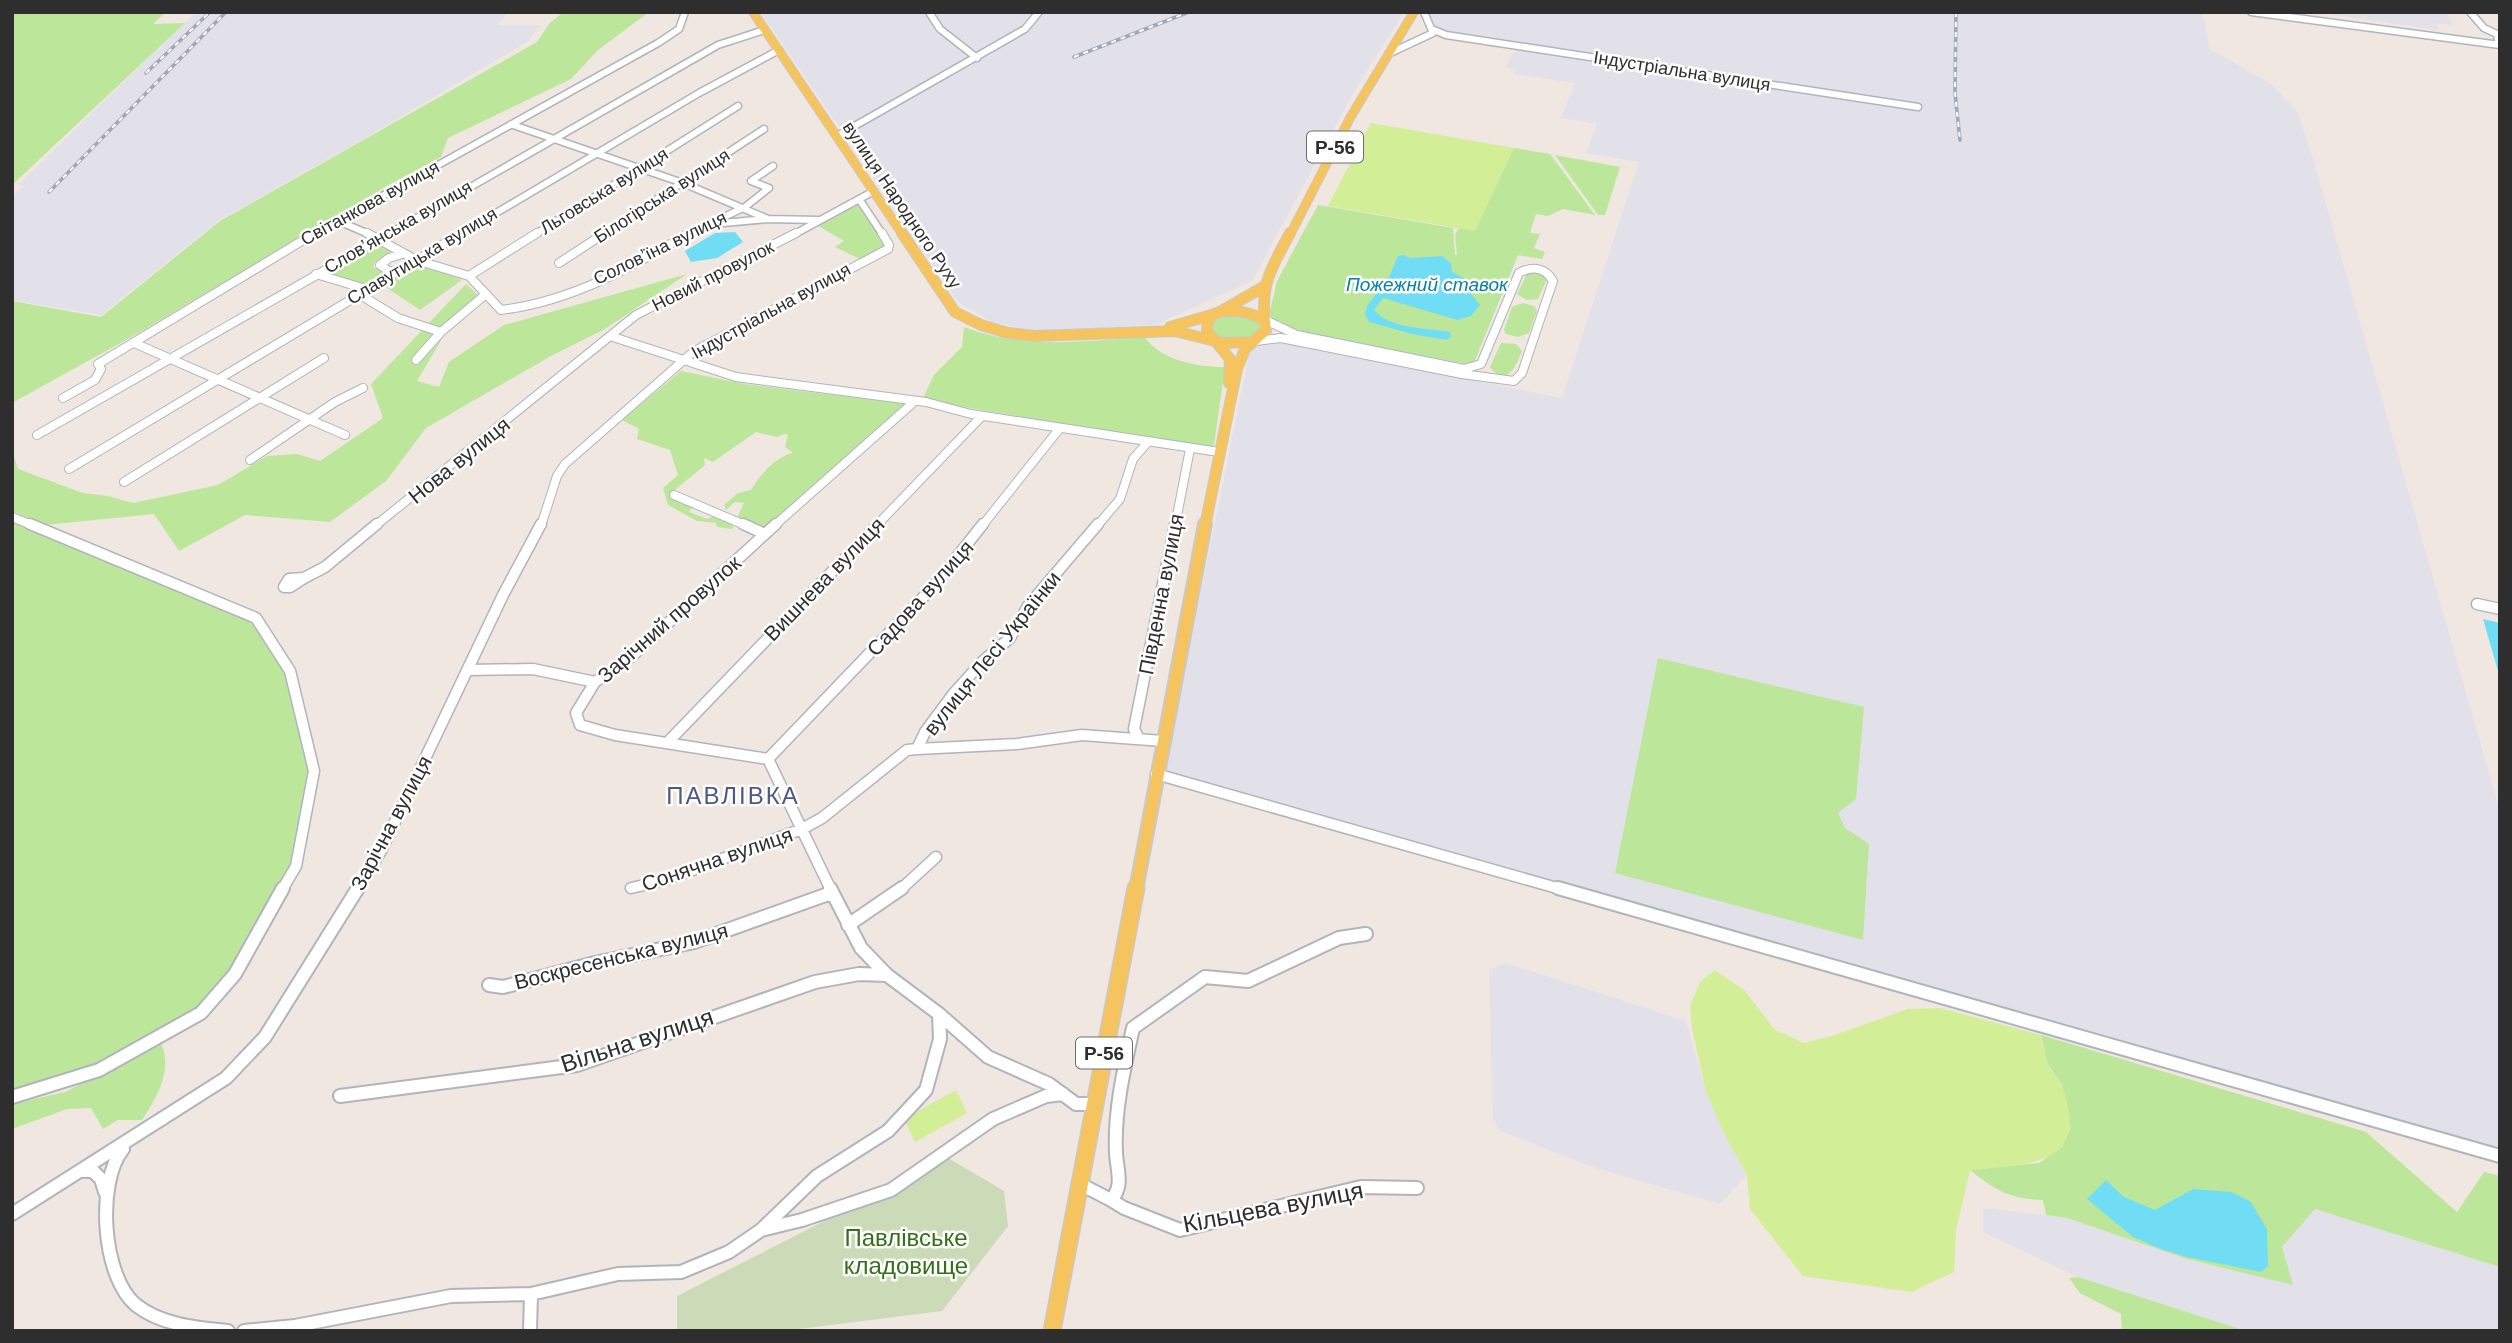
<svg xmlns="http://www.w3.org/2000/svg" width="2512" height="1343" font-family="Helvetica,sans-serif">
  <rect width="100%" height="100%" fill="#efe7e0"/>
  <path fill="#e2e0e8" d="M196 12H508L498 25H540L528 41 377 131 218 221 101 315 12 300V197L24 186 18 185Z
    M761 12H1404L1356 88 1252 281 1155 325 1035 331 992 322 958 302Z
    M1427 12H2202L2210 49 2271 84 2298 113 2315 166 2500 811V1151L1165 771 1250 350 1259 343 1280 342 1562 398 1639 162 1586 153 1597 124 1561 118 1575 83 1514 74 1515 69 1506 67 1517 46 1438 31Z
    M2312 12H2446L2453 25 2436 23 2438 30Z
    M1506 963 1686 1021 1706 1091 1724 1134 1747 1175 1720 1204 1593 1167 1498 1130 1493 1117 1489 970Z
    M1983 1208 2067 1218 2187 1259 2292 1284 2282 1247 2315 1209 2500 1267V1331H2246L2078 1277 1983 1232Z"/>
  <path fill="#bce79b" d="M12 12H166L153 24 185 23 12 185Z
    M563 12H649L598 50 571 79 448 138 441 157 385 187 135 335 12 403V301L101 317 220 221 537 42 549 24Z
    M1514 148 1550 154 1595 215 1563 209 1548 216 1536 214 1530 233 1540 234 1534 248 1545 252 1542 259 1518 255 1474 363 1467 364 1300 332 1278 323 1269 315 1277 281 1318 205 1453 228 1455 254 1457 255 1455 234Z
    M1555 155 1620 167 1605 215H1598Z
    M859 201 886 245V249L862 260 835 247 844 241 817 225Z
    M378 242 392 250 375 262 373 267 386 274 367 287 325 273Z
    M417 262 462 280 420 310 381 284Z
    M1528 272 1542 273 1547 279 1538 299 1527 300 1517 294Z
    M687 274 605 329 551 356 426 428 386 481 330 522 245 515 179 551 154 514 45 525 12 511V450L18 469 83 493 108 496 133 503 218 485 267 456 297 454 320 461 383 418 371 384 466 284 481 298 452 322 417 381 439 387 449 362 504 325Z
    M1523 303 1534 306 1537 311 1529 333 1518 337 1506 334 1504 330 1512 307Z
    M1232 312 1261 322 1262 327 1257 337 1220 340 1211 332 1212 322Z
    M964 327C1024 350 1083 341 1145 337 1161 361 1198 367 1225 367L1214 445 1207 449 924 400 923 398 934 375 962 347Z
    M1501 343 1516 344 1522 351C1516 366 1507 388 1490 367Z
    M681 371 745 384 905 404 768 531 737 518 744 503 735 502 726 510 724 505 738 493 751 490C760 475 776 456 793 453L785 447 788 435 784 434 777 437 756 432 713 462 704 458 705 465 676 489 672 498 692 508 689 512 707 519 715 515 735 521 732 529 717 527 716 523 697 521 668 505 663 488 678 475 670 450 637 439 639 429 622 420Z
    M12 520 253 619 287 672 310 772 292 866 231 974 198 1011 97 1066 12 1093Z
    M1658 658 1864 707 1856 799 1838 813 1845 828 1869 844 1863 940 1615 873Z
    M2041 1035 2366 1132 2457 1212 2484 1172 2500 1176V1267L2315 1209 2282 1247 2293 1285 2187 1259 2067 1218 2046 1215 2043 1200C2010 1199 1995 1190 1970 1170L2039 1163 2062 1147 2070 1129 2062 1085 2047 1063Z
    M161 1043C173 1071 157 1097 142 1120H118L103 1129 91 1108 67 1109 12 1129V1104L65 1092Z
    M2078 1277 2246 1331H2122L2121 1314 2080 1293 2069 1278Z"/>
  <path fill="#cbdab7" d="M948 1158 1004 1191 1008 1226 942 1311 783 1331H677V1296Z"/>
  <path fill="#d2ee97" d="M1371 123 1514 148 1475 231 1328 206Z
    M1715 970 1745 991 1775 1030 1804 1043 1832 1036 1908 1009 1940 1008 2041 1035C2042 1044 2044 1053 2047 1062 2050 1072 2060 1079 2063 1089 2091 1169 2025 1163 1970 1170L1956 1230 1954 1272 1911 1292 1803 1276 1750 1209 1747 1175 1724 1134 1706 1091 1692 1029 1690 1006 1700 982Z
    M956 1090 967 1113 915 1142 904 1119Z"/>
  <path fill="#71ddf4" d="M735 232 743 242 717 258 691 262 685 251 715 233Z
    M1403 255 1410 258 1442 256 1451 263 1452 272 1470 281 1466 288 1480 305 1471 316 1457 320 1383 298 1374 310C1390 329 1427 328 1450 332L1451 337 1447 340 1412 334 1369 322 1365 314 1367 306 1390 275 1398 256Z
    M2483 619 2500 623V678Z
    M2106 1180 2124 1197 2155 1210 2193 1189 2231 1192 2250 1201 2267 1229 2268 1266 2261 1272 2187 1257 2161 1249 2133 1237 2087 1199Z"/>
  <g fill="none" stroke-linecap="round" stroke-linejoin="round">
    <defs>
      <path id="minor-far3" d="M929 12 940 29 977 58
        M2251 12 2500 45
        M2470 12 2484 28 2497 34 2499 45
        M1434 30 1446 35 1918 107
        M1388 54 1433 33 1424 12
        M513 125 683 183 768 219 818 220
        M837 136 1025 29 1039 12
        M859 199 883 235
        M336 220 371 235
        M712 224 768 219
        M312 235 658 43 679 29 685 12
        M387 235 718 45 764 30
        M459 235 699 93 779 50
        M534 235 738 106
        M602 235 764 129
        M686 235 745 207 769 188 751 181 773 166
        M793 235 874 191"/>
      <path id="minor-far2" d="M367 233 416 260 469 276 501 310C569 302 631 268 689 233
        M559 263 605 233
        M397 271H389L380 265 389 258 402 254
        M316 274 366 289
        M469 276 537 233
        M359 294 398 318 441 332
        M610 336 736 377 926 402 971 414 1219 452
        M1256 341 1281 338 1462 374 1514 381 1522 373 1553 281C1545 267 1532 266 1519 273L1481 364 1464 369 1297 335 1263 319
        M134 343 345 435
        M416 360 441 332 486 294
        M63 398 95 380 101 369 98 364 315 233
        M37 435 390 233
        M250 460 335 402 363 388
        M69 469 462 233
        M124 482 324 358
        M674 495 747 526
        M12 517 34 526
        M375 526 636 315 796 233
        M541 526 557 476 565 464 693 352 888 249 889 245 882 233
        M774 526 915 401
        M876 526 982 416
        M982 526 1060 428
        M1097 526 1120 499 1133 459 1147 443
        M1175 526 1190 449"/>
      <path id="minor-far1" d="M30 524 256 618 290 671 314 771 296 866 282 890
        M743 524 765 534 631 657 595 682 576 713 580 725 615 735 768 759
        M765 534 776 524
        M304 578 290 587H284L289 579Z
        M304 578 325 567 377 524
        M2477 604 2500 609
        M469 670 533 669 595 682
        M1139 739 1134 729 1175 524
        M667 743 878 524
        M917 749 1017 744 1082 735 1163 741
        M768 759 831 890
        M768 759 934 586 983 524
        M1156 774 1564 890
        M631 888 666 880 802 829 822 818 907 750 917 749 925 732 954 693 982 662 1010 638 1028 606 1098 524
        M357 890 381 851 503 595 541 524
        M900 890 936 857"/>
      <path id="minor" d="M830 888 861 948 887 975 939 1014 988 1057 1049 1084 1076 1104H1094
        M1558 888 2500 1156
        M848 925 902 888
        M1366 934 1339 938 1248 981 1205 977 1133 1028C1124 1069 1114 1111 1116 1153 1117 1171 1124 1186 1111 1200L1124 1208 1180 1230 1361 1187 1417 1188
        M489 985 503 987 595 963 694 942 831 893
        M340 1096 577 1065 815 982 859 974 887 975
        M12 1097 99 1070 201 1013 235 974 283 888
        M123 1149C96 1182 102 1277 136 1305 161 1325 197 1328 228 1331
        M83 1171H93L101 1179 105 1192
        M1080 1184 1111 1200
        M12 1214 226 1078 265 1037 358 888
        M761 1230 802 1220 891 1190 993 1119 1046 1096 1063 1094
        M244 1331 295 1326 451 1296 531 1294 618 1274 681 1272 729 1252 761 1230 817 1176 888 1131 926 1090 940 1039 939 1014
        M530 1331 531 1294"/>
      <path id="major-far3" d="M753 12 903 235
        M1290 235 1350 118 1414 12"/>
      <path id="major-far2" d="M902 233 955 312 981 325 1008 333 1035 336 1175 331 1223 343 1252 342
        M1170 327 1218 313 1265 286
        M1229 383 1230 359 1207 331C1205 302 1246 310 1263 319
        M1205 526 1237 369 1245 349 1266 330C1259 285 1270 271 1290 233"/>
      <path id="major-far1" d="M1136 890 1205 524"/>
      <path id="major" d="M1052 1331 1136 888"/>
    </defs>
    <use href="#minor-far3" stroke="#b0b4be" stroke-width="9"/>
    <use href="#minor-far2" stroke="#b0b4be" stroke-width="10"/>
    <use href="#minor-far1" stroke="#b0b4be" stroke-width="13"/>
    <use href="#minor" stroke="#b0b4be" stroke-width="16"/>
    <use href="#major-far3" stroke="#c9c9c9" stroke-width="10"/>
    <use href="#major-far2" stroke="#c9c9c9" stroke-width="12"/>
    <use href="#major-far1" stroke="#c9c9c9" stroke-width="16"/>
    <use href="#major" stroke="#c9c9c9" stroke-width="19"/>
    <use href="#minor-far3" stroke="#fff" stroke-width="6"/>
    <use href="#minor-far2" stroke="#fff" stroke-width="8"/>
    <use href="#minor-far1" stroke="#fff" stroke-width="10"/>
    <use href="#minor" stroke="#fff" stroke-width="12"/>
    <use href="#major-far3" stroke="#f6c45e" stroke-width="8"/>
    <use href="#major-far2" stroke="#f6c45e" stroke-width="10"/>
    <use href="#major-far1" stroke="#f6c45e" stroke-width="12"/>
    <use href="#major" stroke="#f6c45e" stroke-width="16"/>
    <defs>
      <path id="rail" d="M1956 12 1955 93 1960 140
        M1074 57 1189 12
        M146 73 210 12
        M49 192 226 12"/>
    </defs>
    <use href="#rail" stroke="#a2a7b8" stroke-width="3.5"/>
    <use href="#rail" stroke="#fff" stroke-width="2" stroke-dasharray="5" stroke-linecap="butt"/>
  </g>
  <g text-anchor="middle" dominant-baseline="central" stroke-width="5" stroke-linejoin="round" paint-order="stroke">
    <g font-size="18" fill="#2e2e2e" stroke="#fff">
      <text transform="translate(1682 71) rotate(9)">Індустріальна вулиця</text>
      <text transform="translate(604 191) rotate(-32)">Льговська вулиця</text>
      <text transform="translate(662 196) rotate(-33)">Білогірська вулиця</text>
      <text transform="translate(370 203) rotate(-29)">Світанкова вулиця</text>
      <text transform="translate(902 205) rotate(56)">вулиця Народного Руху</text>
      <text transform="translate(398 227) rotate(-30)">Словʼянська вулиця</text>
      <text transform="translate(660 248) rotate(-26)">Соловʼїна вулиця</text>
      <text transform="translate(422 256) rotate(-31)">Славутицька вулиця</text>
      <text transform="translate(713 276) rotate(-27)">Новий провулок</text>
      <text transform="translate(771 311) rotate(-29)">Індустріальна вулиця</text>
    </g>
    <g fill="#fff" stroke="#6d6d6d" stroke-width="2">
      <rect x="1307" y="131.5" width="56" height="31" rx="5"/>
      <rect x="1076" y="1037.5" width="56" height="31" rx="5"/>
    </g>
    <g font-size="19" font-weight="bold" fill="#2e2e2e">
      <text x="1335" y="147">Р-56</text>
      <text x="1104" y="1053">Р-56</text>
    </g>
    <g font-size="19" font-style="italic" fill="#0880a7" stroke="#fff">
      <text x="1427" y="284">Пожежний ставок</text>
    </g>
    <g font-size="21" fill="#2e2e2e" stroke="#fff">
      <text transform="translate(459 460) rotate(-39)">Нова вулиця</text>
      <text transform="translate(824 579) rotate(-46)">Вишнева вулиця</text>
      <text transform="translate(1161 594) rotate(-79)">Південна вулиця</text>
      <text transform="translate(920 598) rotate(-48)">Садова вулиця</text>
      <text transform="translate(669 619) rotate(-41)">Зарічний провулок</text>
      <text transform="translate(992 653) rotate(-51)">вулиця Лесі Українки</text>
      <text transform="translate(391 823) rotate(-62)">Зарічна вулиця</text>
      <text transform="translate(717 859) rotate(-19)">Сонячна вулиця</text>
      <text transform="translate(621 956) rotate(-14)">Воскресенська вулиця</text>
    </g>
    <g font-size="24" letter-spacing="2" fill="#4b5a81" stroke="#fff">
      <text x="733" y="795">ПАВЛІВКА</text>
    </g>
    <g font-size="24" fill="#2e2e2e" stroke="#fff">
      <text transform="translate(637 1040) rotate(-18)">Вільна вулиця</text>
      <text transform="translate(1273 1207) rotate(-11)">Кільцева вулиця</text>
    </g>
    <g font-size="24" fill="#337018" stroke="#fff">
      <text x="906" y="1237">Павлівське<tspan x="906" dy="28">кладовище</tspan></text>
    </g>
  </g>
  <rect width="2512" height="1343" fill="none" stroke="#2e2e2e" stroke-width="28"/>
</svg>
